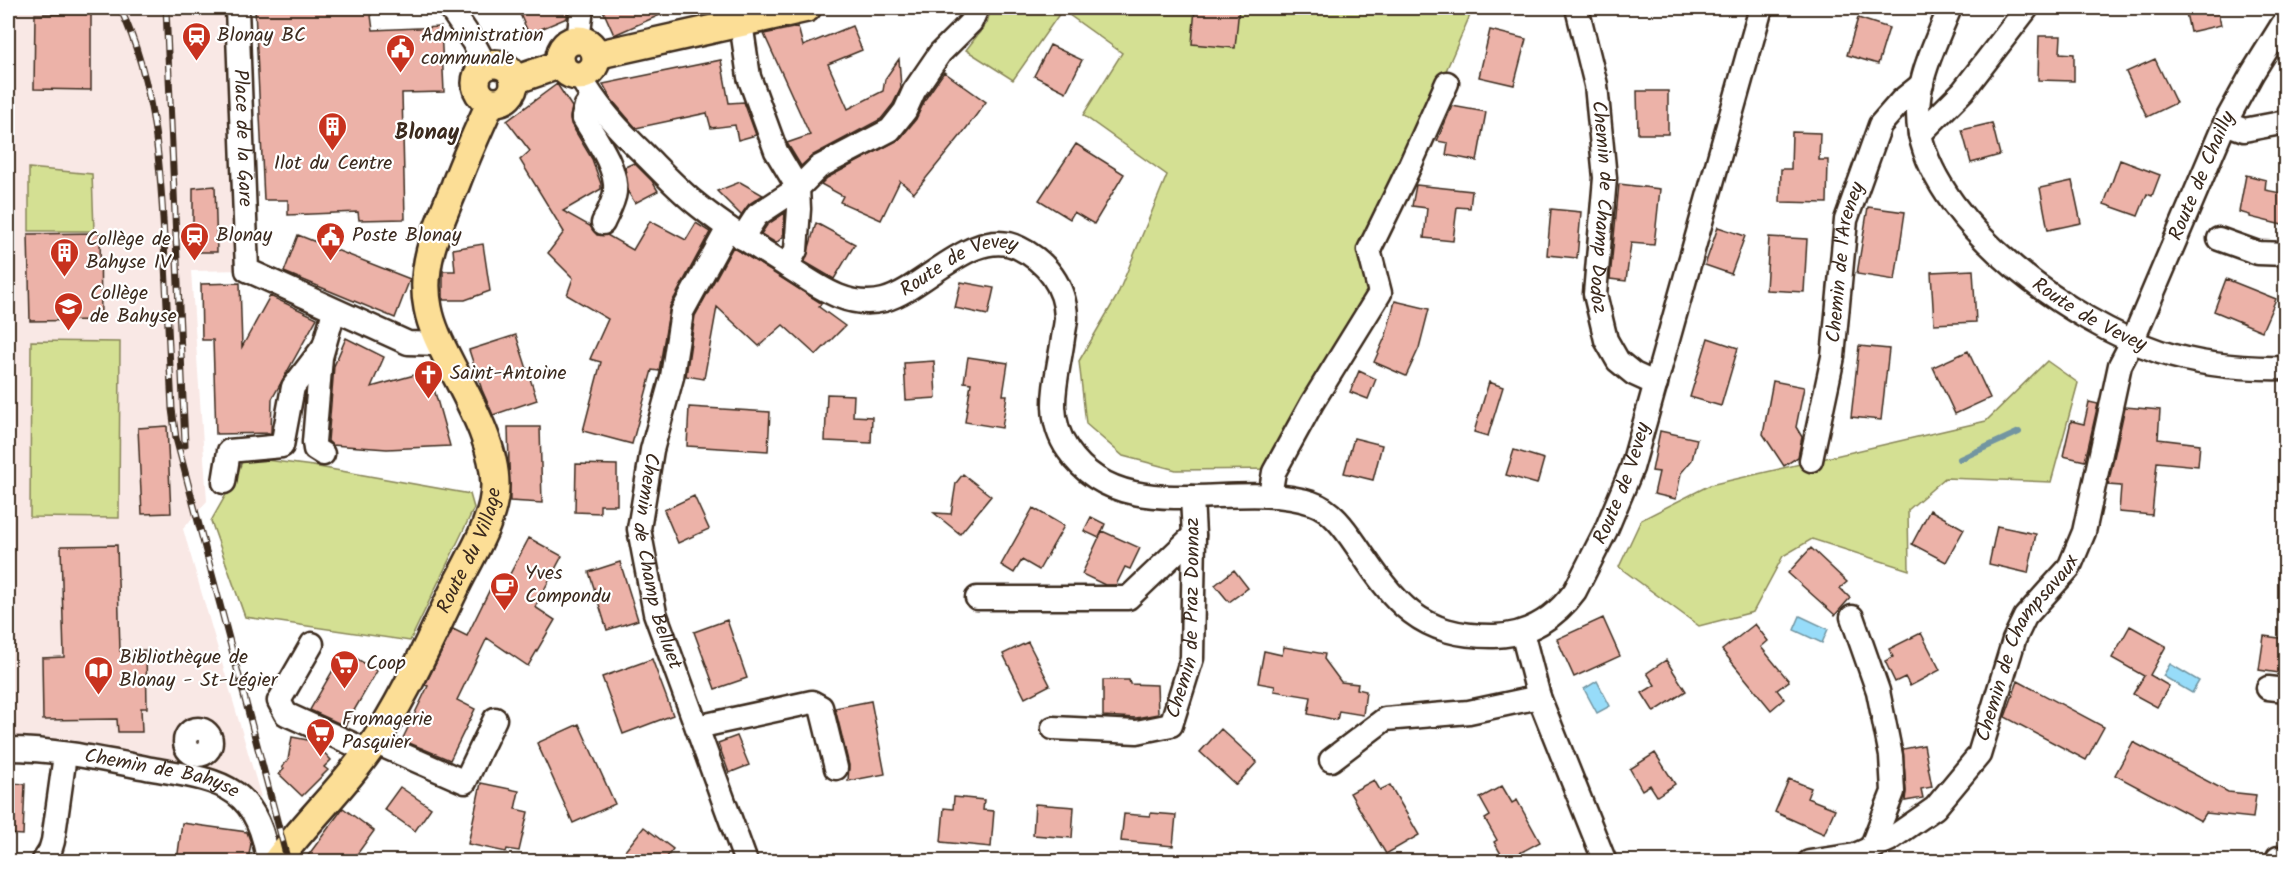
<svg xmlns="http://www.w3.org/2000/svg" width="2293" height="869" font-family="Kalam,sans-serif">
  <rect width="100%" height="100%" fill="#fff"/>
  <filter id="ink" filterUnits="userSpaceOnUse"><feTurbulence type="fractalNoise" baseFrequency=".0167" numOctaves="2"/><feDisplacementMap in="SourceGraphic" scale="12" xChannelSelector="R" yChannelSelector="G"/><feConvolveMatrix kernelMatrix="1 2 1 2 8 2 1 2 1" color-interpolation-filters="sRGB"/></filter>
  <g filter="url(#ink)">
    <path fill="#f9e8e5" d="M8 8H237L247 270 191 271 207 501 183 529 261 797 8 749Z"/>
    <path fill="#d4e093" stroke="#888558" stroke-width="1.5" d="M991 8H1452L1471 13 1371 244 1381 277 1281 469 1176 470 1123 456 1086 424 1079 361 1117 296 1167 175 1083 115 1122 53 1062 10 1013 80 966 50 987 23Z
      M29 168 92 174 94 231H29Z
      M31 341 120 342 119 518 30 517Z
      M2047 361 2078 383 2051 482 1945 478 1908 510 1909 570 1812 539 1783 556 1753 612 1699 626 1619 567 1641 520 1710 485 1986 421Z
      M244 457 313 466 470 494 474 508 410 641 245 617 211 521 236 477Z"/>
    <path fill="#97dcf9" stroke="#7295a1" stroke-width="1.5" d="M1800 616 1828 629 1822 643 1794 630Z
      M2170 664 2199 681 2192 693 2163 676Z
      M1597 681 1610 706 1597 713 1584 689Z"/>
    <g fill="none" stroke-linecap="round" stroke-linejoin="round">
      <path stroke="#7295a1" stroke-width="6" d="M1960 459 2019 432"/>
    </g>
    <path fill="#ecb2a8" stroke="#3b2a1e" stroke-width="1.5" d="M296 8H370L373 30 441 27 444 92 402 93 405 219 359 220 358 212 288 215V200H264L255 9Z
      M529 8H568L567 18 529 34 519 12Z
      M602 8H676L614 35Z
      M1195 8H1239L1235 48 1192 44Z
      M2185 8H2217L2221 25 2190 32Z
      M35 14H91V90L34 89Z
      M1858 18 1889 28 1878 64 1847 55Z
      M852 26 862 50 828 64 848 109 883 91 885 79 899 59 901 88 893 104 881 119 813 155 801 166 787 143 810 135 764 34 798 27 803 46Z
      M1490 30 1526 39 1514 85 1479 77Z
      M2039 36H2061L2060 53 2074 54V81L2038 80Z
      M1050 45 1082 60 1066 92 1034 76Z
      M2155 59 2176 103 2147 117 2126 72Z
      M721 60 729 103 744 102 756 135 738 140 735 125 711 128 707 113 636 128 612 100 603 84Z
      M944 72 986 102 962 134 914 193 900 181 881 220 840 202 843 196 821 184 827 178 900 139 916 119 926 98Z
      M557 84 572 107 570 118 571 124 592 159 601 184V189L563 211 590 226 597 235H607L633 250 650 221 686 240 696 223 710 232 670 306 659 371 652 370 632 444 583 431 601 362 590 359 608 319 567 295 573 278 548 253 564 232 520 160 530 151 507 121Z
      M1637 91H1668V134H1638Z
      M1452 106 1486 112 1477 161 1446 155 1448 143 1437 141Z
      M1992 123 2000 155 1971 163 1962 130Z
      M1792 132 1820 133 1819 160H1828L1827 203 1780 202 1781 169H1791Z
      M1076 144 1124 174 1094 224 1074 212 1070 219 1039 200Z
      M2120 160 2160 175 2152 196 2147 194 2138 216 2104 204Z
      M634 163 652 181 658 191 635 203 628 192 625 167Z
      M2246 175 2266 180 2265 190 2286 194V226L2250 217V215L2239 212Z
      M2072 181 2081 223 2048 230 2040 188Z
      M740 182 763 195 749 204 741 215 717 191Z
      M1619 184 1660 189 1654 245 1631 243 1626 281 1610 279Z
      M1416 185 1472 191 1470 208 1457 207 1453 241 1424 238 1427 208 1412 206Z
      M215 186 217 252H193V188Z
      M1868 207 1905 212 1895 280 1857 274Z
      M1551 209 1581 212 1577 258 1547 255Z
      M785 213 783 237 776 243 761 234 767 225Z
      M816 223 855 244 834 279 805 262Z
      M1718 227 1745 236 1731 274 1705 265Z
      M100 233 101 320 30 321 28 234Z
      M298 235 410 279 395 318 284 272Z
      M1769 237 1807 239 1804 292 1766 290Z
      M483 244 490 291 465 300H443V271H455L453 249Z
      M733 247 821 303 819 307 845 326 816 355 783 325 759 346 717 307 704 379 686 376 695 316Z
      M1973 270 1976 322 1934 324 1931 272Z
      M2226 279 2276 299 2262 331 2214 311Z
      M961 282 994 288 988 315 955 308Z
      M240 283 242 347 270 296 317 318 272 399 271 433 216 434 213 340H202L201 284Z
      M1395 301 1429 309 1419 348 1406 376 1374 362 1386 335Z
      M516 335 537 400 493 415 482 390 469 350Z
      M346 338 384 357 371 387 429 371 450 446 387 449 332 445 328 441 334 366Z
      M1708 338 1738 348 1721 406 1690 397Z
      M1859 346 1889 349 1881 420 1851 417Z
      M1968 351 1990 398 1955 414 1933 367Z
      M968 357 1008 363 1003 395H1007L1002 428 965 422 971 383 964 382Z
      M934 361 936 398 906 400 904 363Z
      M1359 371 1376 379 1368 399 1350 392Z
      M1773 381 1804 387 1796 427 1802 437 1798 457 1784 466 1763 434Z
      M1489 382 1503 387 1488 436 1474 432Z
      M827 394 854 395 853 416 872 417 871 443 825 441Z
      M2089 402 2098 404 2085 461 2063 456 2071 421 2084 424Z
      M689 407 770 412 768 451 687 446Z
      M2125 407 2160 410 2158 439 2200 444 2198 466 2157 462 2152 515 2119 512 2121 486 2108 485Z
      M167 426 171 513 142 514 138 428Z
      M508 427H540L542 503 510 501Z
      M1660 431 1697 439 1692 460 1681 473 1676 499 1654 494 1659 472 1652 471Z
      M1354 438 1382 445 1373 480 1344 473Z
      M1514 450 1544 459 1537 484 1506 475Z
      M576 464 617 465V505H600V513L575 512Z
      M963 474 991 496 960 534 934 513 951 514 956 483Z
      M694 496 709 529 678 543 664 510Z
      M1033 508 1064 526 1039 570 1022 560 1014 573 1001 565Z
      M1930 510 1964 529 1946 562 1912 544Z
      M1091 517 1105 524 1099 538 1084 531Z
      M1997 526 2036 534 2028 573 1989 564Z
      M1102 531 1140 548 1130 569 1125 567 1116 585H1105L1082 574Z
      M529 538 562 556 535 607 555 620 528 666 487 638 457 700 475 709 450 760 402 740 428 686 425 685 453 629 467 636 492 585 502 589Z
      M117 545 120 651 146 650 147 708H141L142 732H118L117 719 43 720 42 658 64 657 61 546Z
      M1811 548 1847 582 1840 588 1850 598 1835 615 1788 573Z
      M620 562 638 620 607 630 589 572Z
      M1234 570 1248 588 1229 602 1215 585Z
      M1603 618 1620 656 1574 677 1557 639Z
      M727 620 747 678 715 689 694 632Z
      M1755 624 1768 641 1761 647 1789 681 1777 690 1784 699 1771 710 1722 650Z
      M2130 626 2166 646 2150 675 2169 686 2157 707 2133 694 2144 676 2112 658Z
      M1921 633 1940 670 1910 686 1905 677 1895 682 1885 661 1893 657 1889 649Z
      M2264 636 2286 639V674L2259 670Z
      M1028 642 1050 685 1025 698 1003 654Z
      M1284 647 1325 654 1324 659 1341 682 1358 684 1357 689 1366 691 1363 715 1339 711 1337 720 1308 714 1311 697 1274 691 1275 686 1258 683 1264 651 1282 655Z
      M344 651 377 671 345 726 310 710Z
      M652 659 673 715 623 734 602 677Z
      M1666 660 1686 691 1654 712 1642 693 1655 685 1647 673Z
      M1103 680H1129L1130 684 1157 685 1158 714 1136 718 1103 716Z
      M2018 681 2104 727 2086 760 2005 717Z
      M871 701 885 774 848 781 849 765 835 708Z
      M579 724 615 804 573 823 537 743Z
      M1221 729 1257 762 1236 785 1200 752Z
      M737 736 749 765 729 773 718 743Z
      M292 737 313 741 331 760 324 767 328 770 302 796 279 774 284 769 282 767 288 760Z
      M2133 742 2228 792 2256 795 2253 818 2206 813 2201 821 2115 775Z
      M1924 745 1932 787 1921 789 1923 798 1905 801 1906 791 1903 749Z
      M1655 753 1675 784 1657 796 1650 785 1642 790 1630 769Z
      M1789 779 1811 788 1807 798 1835 809 1824 834 1775 812Z
      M1374 780 1380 790 1390 785 1419 835 1386 854 1350 793Z
      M8 783 25 784 23 835 8 834Z
      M481 783 519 791 515 809 528 812 519 851 507 849 506 852 468 844Z
      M1502 786 1512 803 1517 800 1540 842 1505 861 1494 842 1497 840 1485 819 1490 816 1480 798Z
      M400 787 431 808 415 831 384 809Z
      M954 797 984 800 983 810 994 811 991 847 941 842 944 808 953 809Z
      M1035 804 1074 807 1072 838 1033 835Z
      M343 808 374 831 352 861H304Z
      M1151 813 1176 815 1173 846 1121 841 1124 814 1150 816Z
      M182 823 247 832 251 843 248 861H177Z
      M644 827 673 849 664 861H617Z"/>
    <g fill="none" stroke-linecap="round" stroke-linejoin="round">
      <defs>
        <g id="minor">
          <path id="s1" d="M237 8 247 270 408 343 440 344"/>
          <path d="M450 8 473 42 486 66"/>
          <path d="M742 8 741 23 749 77 776 151 798 188 799 209 796 250 787 266"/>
          <path id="s2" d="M1577 8 1596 85 1605 178 1595 294 1606 340 1618 361 1634 374 1656 384"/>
          <path id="s3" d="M1950 8C1934 46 1911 90 1920 134 1940 229 2072 322 2160 352 2200 365 2243 369 2286 368"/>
          <path d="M578 41 582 8"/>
          <path id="s4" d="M580 76C596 106 620 131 645 155 661 171 677 188 694 202 723 226 753 245 784 264 814 283 846 310 884 300 925 289 974 225 1019 248 1046 261 1065 286 1066 317 1066 324 1064 331 1063 338 1058 377 1043 414 1068 450 1123 531 1236 477 1312 503 1331 509 1345 529 1356 545 1395 603 1419 637 1495 636 1529 635 1556 617 1575 591L1606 530 1632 468 1761 8"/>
          <path d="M593 98 586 106 583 117C594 136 618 168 615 192 614 202 607 214 603 223"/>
          <path d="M2225 123 2244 130 2286 122"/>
          <path d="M1920 134 1963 91 2027 8"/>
          <path id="s5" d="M728 228 682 312 672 377 652 450 639 529 655 613 746 862"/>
          <path d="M742 238 757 215 798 188 819 167 890 130 905 111 914 91 940 53 971 22 977 8"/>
          <path d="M2219 239 2258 253 2286 254"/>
          <path d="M323 454 315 449 314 442 321 357 334 311"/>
          <path id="s6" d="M1811 460 1833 357 1846 220 1880 125 1902 100 1922 84"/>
          <path d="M224 482 229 451 282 446 293 387 322 349"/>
          <path d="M1270 495 1274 472 1312 403 1380 293 1369 250 1407 172 1447 83"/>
          <path d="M977 598H1128L1194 535"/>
          <path d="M1852 617 1878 691 1891 756 1893 792 1871 848"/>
          <path d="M1522 632 1539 697 1605 862"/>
          <path d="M312 644 279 701 286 714 368 751"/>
          <path d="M2268 688 2286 690"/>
          <path d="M697 727 812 702 821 707 836 768"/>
          <path id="s7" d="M1053 728 1137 732 1171 725 1192 658 1194 535 1192 497"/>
          <circle cx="198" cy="742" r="13"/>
          <path d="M374 742 465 782 495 719"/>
          <path id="s8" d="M8 749C56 749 105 760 152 769 179 774 213 777 235 793 257 809 265 837 268 862"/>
          <path d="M1331 760 1385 719 1469 712 1539 697"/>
          <path d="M2278 858 2285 862"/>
          <path d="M43 862 50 851 53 841 65 755"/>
          <path id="s9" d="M1809 862 1855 855 1889 840 1935 808 1979 755 2014 640 2025 617 2069 568 2084 532 2120 365 2132 342 2225 123 2253 72 2286 19"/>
        </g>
        <g id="major">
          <circle cx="578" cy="58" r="18"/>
          <path d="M596 55 807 8"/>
          <circle cx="495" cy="83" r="19"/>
          <path d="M515 80 561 64"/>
          <path id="s10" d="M276 862C305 823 341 790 369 750 405 698 430 639 458 582 473 552 495 518 495 485 495 447 471 404 454 371 444 351 432 330 428 308 419 264 439 225 455 186 466 157 478 130 491 102"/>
        </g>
      </defs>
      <use href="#minor" stroke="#3b2a1e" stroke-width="27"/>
      <use href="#major" stroke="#3b2a1e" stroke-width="32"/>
      <use href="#minor" stroke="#fff" stroke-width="22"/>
      <use href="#major" stroke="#fcde96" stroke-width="27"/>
      <defs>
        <path id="rail" d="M120 8C157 84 162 180 165 263 167 312 170 361 172 409L176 438 288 862
          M166 8 185 445"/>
      </defs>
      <use href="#rail" stroke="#3b2a1e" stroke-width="7"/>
      <use href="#rail" stroke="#fff" stroke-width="4.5" stroke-dasharray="14" stroke-linecap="butt"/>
    </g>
  </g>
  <defs>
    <symbol id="station-pin" viewBox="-11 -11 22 30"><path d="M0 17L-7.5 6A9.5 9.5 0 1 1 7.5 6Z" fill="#c8321e" stroke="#fff"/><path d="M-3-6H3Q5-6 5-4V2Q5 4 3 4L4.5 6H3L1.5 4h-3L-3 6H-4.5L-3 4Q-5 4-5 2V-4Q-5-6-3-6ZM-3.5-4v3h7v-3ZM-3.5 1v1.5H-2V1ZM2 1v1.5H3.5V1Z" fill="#fff"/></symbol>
    <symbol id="civic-pin" viewBox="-11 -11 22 30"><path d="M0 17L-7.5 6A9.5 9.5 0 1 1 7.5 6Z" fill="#c8321e" stroke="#fff"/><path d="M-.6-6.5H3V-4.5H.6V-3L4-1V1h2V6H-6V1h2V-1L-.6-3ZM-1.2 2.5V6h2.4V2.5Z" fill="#fff"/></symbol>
    <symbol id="building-pin" viewBox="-11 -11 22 30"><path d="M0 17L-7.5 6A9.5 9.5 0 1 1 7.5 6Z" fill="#c8321e" stroke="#fff"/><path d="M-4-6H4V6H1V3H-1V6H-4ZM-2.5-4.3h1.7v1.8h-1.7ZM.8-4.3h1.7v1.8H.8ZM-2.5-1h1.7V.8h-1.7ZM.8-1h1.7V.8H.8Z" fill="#fff"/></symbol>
    <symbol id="school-pin" viewBox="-11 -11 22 30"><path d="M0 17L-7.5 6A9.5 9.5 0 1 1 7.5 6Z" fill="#c8321e" stroke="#fff"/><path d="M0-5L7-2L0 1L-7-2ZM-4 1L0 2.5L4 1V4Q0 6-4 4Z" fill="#fff"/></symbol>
    <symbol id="church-pin" viewBox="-11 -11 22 30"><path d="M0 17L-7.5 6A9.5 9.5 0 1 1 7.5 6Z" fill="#c8321e" stroke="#fff"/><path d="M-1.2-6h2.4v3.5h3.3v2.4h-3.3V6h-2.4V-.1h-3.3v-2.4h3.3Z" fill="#fff"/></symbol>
    <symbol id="cafe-pin" viewBox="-11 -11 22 30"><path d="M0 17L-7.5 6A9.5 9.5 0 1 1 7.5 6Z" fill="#c8321e" stroke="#fff"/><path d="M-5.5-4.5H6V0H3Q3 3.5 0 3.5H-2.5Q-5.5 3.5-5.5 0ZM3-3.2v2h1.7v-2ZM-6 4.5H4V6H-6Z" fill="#fff"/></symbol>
    <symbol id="supermarket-pin" viewBox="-11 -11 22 30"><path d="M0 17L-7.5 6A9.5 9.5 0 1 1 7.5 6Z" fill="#c8321e" stroke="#fff"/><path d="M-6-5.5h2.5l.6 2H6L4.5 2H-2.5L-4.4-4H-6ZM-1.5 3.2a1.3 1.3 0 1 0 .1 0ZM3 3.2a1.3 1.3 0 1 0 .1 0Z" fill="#fff"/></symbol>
    <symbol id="library-pin" viewBox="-11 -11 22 30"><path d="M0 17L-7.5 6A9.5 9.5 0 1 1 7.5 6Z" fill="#c8321e" stroke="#fff"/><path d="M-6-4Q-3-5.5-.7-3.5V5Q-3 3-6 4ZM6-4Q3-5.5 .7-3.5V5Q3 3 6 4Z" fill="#fff"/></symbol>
  </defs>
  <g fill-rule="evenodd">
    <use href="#station-pin" x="180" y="20" width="33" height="45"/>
    <use href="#civic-pin" x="384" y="32" width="33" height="45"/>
    <use href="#building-pin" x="316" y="110" width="33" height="45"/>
    <use href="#station-pin" x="178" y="220" width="33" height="45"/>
    <use href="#civic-pin" x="314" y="220" width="33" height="45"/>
    <use href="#building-pin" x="48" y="236" width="33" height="45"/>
    <use href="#school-pin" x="52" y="290" width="33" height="45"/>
    <use href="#church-pin" x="412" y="358" width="33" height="45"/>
    <use href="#cafe-pin" x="488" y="570" width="33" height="45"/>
    <use href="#supermarket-pin" x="328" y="648" width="33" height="45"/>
    <use href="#library-pin" x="82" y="654" width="33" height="45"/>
    <use href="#supermarket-pin" x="304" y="716" width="33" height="45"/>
  </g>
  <g text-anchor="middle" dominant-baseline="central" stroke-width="4.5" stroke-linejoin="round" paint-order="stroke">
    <g font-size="20" fill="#3b2a1e" stroke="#fff" text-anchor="start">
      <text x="217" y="36">Blonay BC</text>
      <text x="421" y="36">Administration<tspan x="421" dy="23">communale</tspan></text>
      <text x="333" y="164" text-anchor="middle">Ilot du Centre</text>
      <text x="216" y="236">Blonay</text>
      <text x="352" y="236">Poste Blonay</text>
      <text x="86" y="240">Collège de<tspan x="86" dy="23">Bahyse IV</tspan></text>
      <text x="90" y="294">Collège<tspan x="90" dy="23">de Bahyse</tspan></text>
      <text x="450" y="374">Saint-Antoine</text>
      <text x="525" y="574">Yves<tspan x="525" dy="23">Compondu</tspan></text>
      <text x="119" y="658">Bibliothèque de<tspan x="119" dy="23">Blonay - St-Légier</tspan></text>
      <text x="366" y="664">Coop</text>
      <text x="342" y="720">Fromagerie<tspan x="342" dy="23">Pasquier</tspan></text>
    </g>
    <g font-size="20" fill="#3b2a1e" stroke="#fff">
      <text stroke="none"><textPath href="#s1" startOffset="130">Place de la Gare</textPath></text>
      <text stroke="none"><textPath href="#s9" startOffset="836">Route de Chailly</textPath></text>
      <text stroke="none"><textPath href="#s2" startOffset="202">Chemin de Champ Dodoz</textPath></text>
      <text stroke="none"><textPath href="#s6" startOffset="201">Chemin de l'Areney</textPath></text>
      <text stroke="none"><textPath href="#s4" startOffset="474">Route de Vevey</textPath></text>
      <text stroke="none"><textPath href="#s3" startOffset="387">Route de Vevey</textPath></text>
      <text stroke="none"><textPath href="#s4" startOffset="1476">Route de Vevey</textPath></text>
      <text stroke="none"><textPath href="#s10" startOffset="370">Route du Village</textPath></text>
      <text stroke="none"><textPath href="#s5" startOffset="351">Chemin de Champ Belluet</textPath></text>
      <text stroke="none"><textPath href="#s7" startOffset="228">Chemin de Praz Donnaz</textPath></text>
      <text stroke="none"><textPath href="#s9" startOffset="328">Chemin de Champsavaux</textPath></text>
      <text stroke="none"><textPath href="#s8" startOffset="156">Chemin de Bahyse</textPath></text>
    </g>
    <g font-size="22" font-weight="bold" fill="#3b2a1e" stroke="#fff">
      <text x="427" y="133">Blonay</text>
    </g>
  </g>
  <rect width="2293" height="869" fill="none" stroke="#fff" stroke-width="30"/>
  <rect x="15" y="15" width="2263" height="839" fill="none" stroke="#3b2a1e" stroke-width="2" filter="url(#ink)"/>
</svg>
